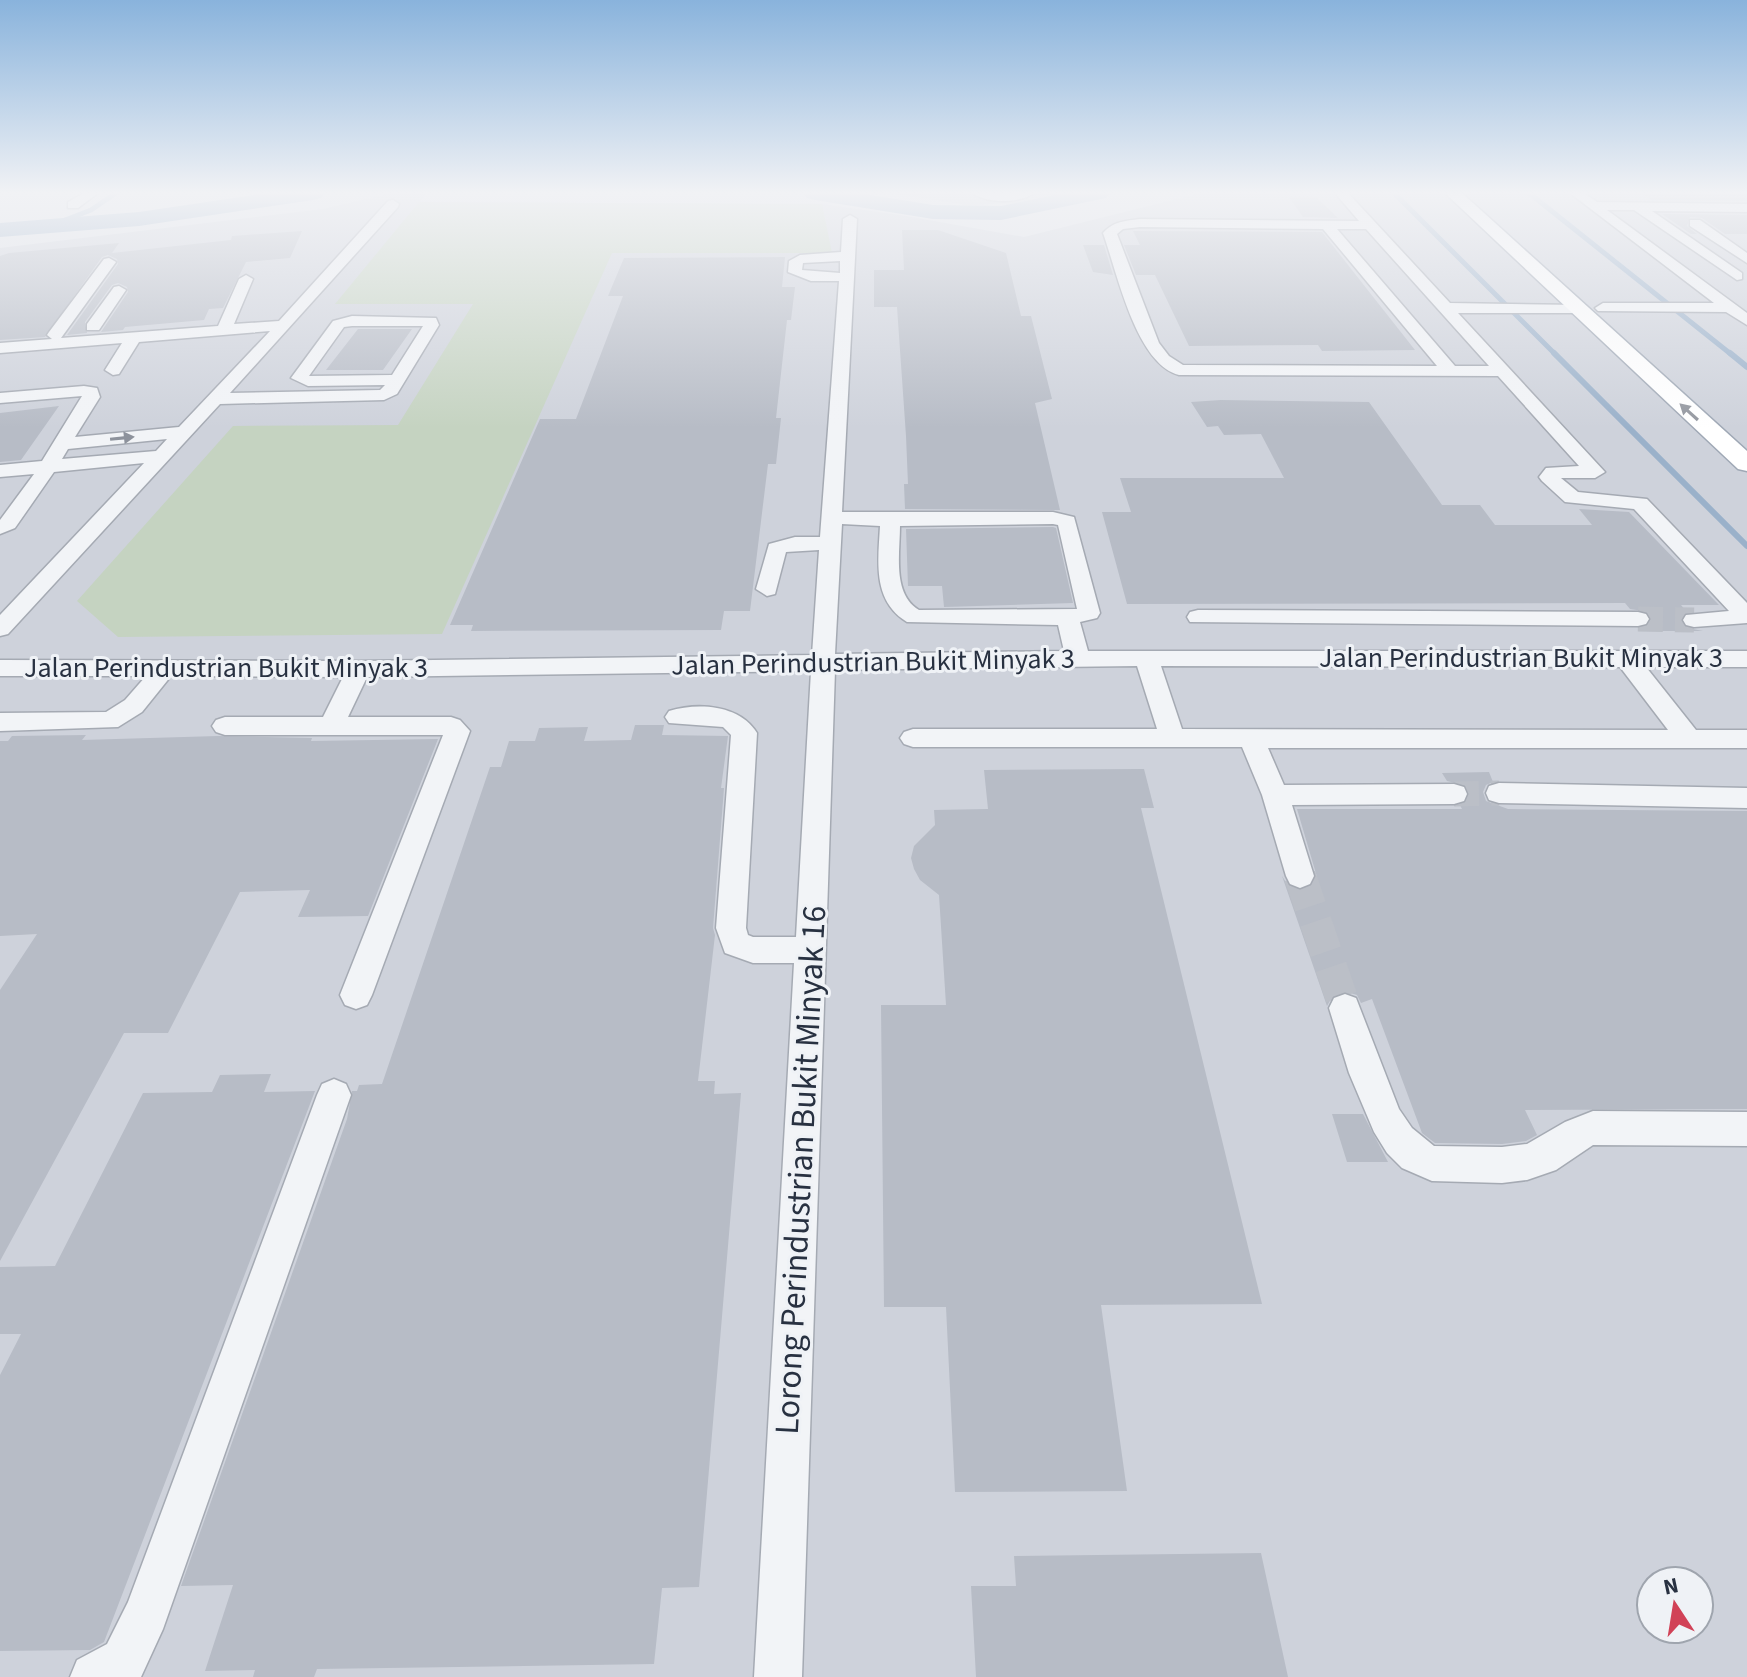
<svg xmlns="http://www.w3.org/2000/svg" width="1747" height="1677" font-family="'Source Sans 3',sans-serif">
  <rect width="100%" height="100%" fill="#e0e3e9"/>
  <path fill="#ced2db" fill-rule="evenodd" d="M392 193H426L420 202 822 204 906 216 1024 237 1201 193H1747V1677H0V248L323 209ZM1651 1581H1699V1629H1651Z
    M889 193H1063L1016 203 967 205Z"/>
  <path fill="#c5d3c1" d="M419 202 822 204 832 253H612L442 634 118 637 77 601 233 426 398 425 473 304H335Z"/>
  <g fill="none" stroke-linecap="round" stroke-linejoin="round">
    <path stroke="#9ab1ca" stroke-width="5" d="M1394 193 1556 355
      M1529 193 1732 355
      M55 224 91 210 116 193"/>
    <path stroke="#9ab1ca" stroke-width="6" d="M1554 353 1747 546
      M1730 353 1747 367"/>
    <path fill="#9ab1ca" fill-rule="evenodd" d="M267 193H325L321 198 313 200 139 226 0 237V223L139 212Z
      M803 193H858L933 205 1001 206 1064 193H1110L1106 198 1001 220 933 219 815 200 807 198Z"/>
  </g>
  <path fill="#b7bcc6" d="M1642 193H1747V201L1652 200Z
    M1288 196H1315L1338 218 1303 217Z
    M1662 214 1747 215V234H1725L1702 218 1690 217 1687 226 1697 234H1691Z
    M902 230H938L1006 253 1021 316H1031L1052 399 1035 403 1060 510 905 509 904 484H908L906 436 897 307H874V270H904Z
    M302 231 290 258 246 262 223 308 209 309 204 320 125 327 123 330 101 332 128 292 127 287 118 283 112 285 85 322 87 333 67 335 118 264 117 259 108 255 102 257 45 337 0 340V256L9 253 119 243 112 253 231 240 232 236Z
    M1133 231 1322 232 1415 350 1322 351 1318 345 1189 346 1155 275H1136L1124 245H1140Z
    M1083 245H1104L1113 275 1093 272Z
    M785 257 782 287H795L791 320H787L776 418H781L776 464H768L750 611H724L721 630 471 631 473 625H450L540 419H576L623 296H608L624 258Z
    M358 329H412L383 370H326Z
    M1221 400 1369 402 1442 505H1480L1495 525H1592L1579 509 1629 512 1719 605H1681L1687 612 1680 618 1683 627 1703 631H1648L1645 627 1652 621 1649 612 1630 609 1625 603 1127 604 1102 512H1131L1120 478H1284L1261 434 1224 435 1218 426 1207 427 1191 402Z
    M59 406 21 460 0 462V413Z
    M1053 527 1056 528 1073 603 944 607 942 586H908L906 529Z
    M635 725H664L662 735 728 736 721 788H724L713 928 715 935 698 1081H715L714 1094 741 1093 699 1587 662 1588 654 1664 317 1669 314 1677H253L255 1670 205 1671 233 1585 181 1586 347 1119 352 1091H357L359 1085 382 1084 490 767H501L509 741H535L539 728 588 727 584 741 631 740Z
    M86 735 82 740 218 736 312 738 311 741 438 739 368 916 298 917 310 890 240 892 168 1033H124L0 1261V990L37 934 0 936V741H8L12 736Z
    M1144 769 1154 808H1141L1262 1304 1101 1305 1127 1491 955 1492 946 1307H884L881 1005H946L939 895 920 880 914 869 911 858 914 846 935 825 934 810 988 809 984 770Z
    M1489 772 1493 782 1486 785 1483 792 1486 801 1508 809 1747 811V1109L1525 1110 1537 1135 1526 1141 1502 1144 1435 1143 1422 1133 1372 999 1361 1003 1357 995 1344 991 1333 995 1327 1006 1282 876 1289 887 1299 891 1311 887 1317 877 1297 809H1462L1460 805 1467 802 1470 795 1467 786 1447 781 1442 773Z
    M271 1074 264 1092 315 1091 104 1642 90 1650 0 1651V1375L21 1334H0V1267L55 1266 143 1093 212 1092 220 1075Z
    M1332 1114H1363L1388 1162H1347Z
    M1261 1553 1288 1677H976L971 1586H1016L1014 1556Z"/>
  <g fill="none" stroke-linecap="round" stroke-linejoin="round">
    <path stroke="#bbbfc7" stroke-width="25" stroke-dasharray="25 12" stroke-linecap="butt" d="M1638 619 1694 620
      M1454 794 1499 793"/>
    <path stroke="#bbbfc7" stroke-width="32" stroke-dasharray="32 16" stroke-linecap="butt" d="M1300 876 1345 1008"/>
    <defs>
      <path id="minor" d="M84 193H98L78 208H68V202Z
        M1034 193C1020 203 989 204 974 194Z
        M1335 193H1348L1450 303 1580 305 1583 308 1575 313H1458L1605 472 1595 478H1561L1578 492 1647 499 1747 603V623L1694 627 1686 625 1683 620 1686 615 1729 611 1634 509 1565 502 1542 481 1539 477 1546 468 1579 466 1498 376 1179 375C1136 364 1117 272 1103 233 1114 221 1125 221 1140 219L1359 221ZM1140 227 1323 229 1437 366 1183 365 1169 356 1159 343 1117 234 1123 229ZM1337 229H1366L1489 366H1455Z
        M1570 193H1584L1597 202 1747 204V212L1652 211 1742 273V279L1737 280 1634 210H1607L1747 313V325L1726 312 1598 311 1595 308 1603 303H1714Z
        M393 200 399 204 398 207 230 393 380 390 385 385 308 386 291 378 333 321 352 316 436 318 439 325 397 394 384 400 220 404 8 634 0 636V615L144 463 54 472 15 528 0 534V520L34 474 0 477V465L42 461 82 396 0 403V393L84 386 97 388 100 397 75 437 179 427 270 331 139 342 119 374 113 375 105 370 122 343 0 353V343L52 339 47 335 49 332 104 259 109 258 116 262 61 338 218 326 239 279 246 275 253 279 234 324 279 321 388 201ZM352 326H423L392 375 309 376 344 327ZM167 439 156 451 62 459 68 449Z
        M850 215 857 219 842 512H1053L1074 517 1100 613 1097 618 1080 622 1088 651H1747V667H1646L1696 730H1747V748H1268L1284 785 1454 784 1464 787 1467 794 1464 801 1454 804 1292 805 1314 876 1310 884 1300 888 1290 884 1286 876 1262 795 1242 747H913L904 744 900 738 904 732 913 729H1157L1137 666 835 670 802 1677H754L794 963H753L725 953 716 928 731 735 723 727 669 723 665 717 669 711C699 702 740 705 757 733L746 928 748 935 753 937H796L811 671 367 677 348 717H451L460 720 470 731 372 995 367 1005 356 1009 345 1005 340 995 443 735H225L216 732 212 726 216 720 225 717H323L343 677 171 676 142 712 118 727 0 731V713L106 712 125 700 146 676H0V660L359 661 812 655 819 550 786 552 775 594 767 596 756 589 769 544 795 537H820L839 281H811L788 272 789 261 800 255 841 252 843 219ZM840 261V273L802 270 803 263ZM842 524 880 526C878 561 872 601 907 622L1058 625 1064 651 835 654ZM1053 524 1058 525 1077 609 919 610C892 594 900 553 900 526ZM1161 666 1620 667 1668 730 1182 729Z
        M1690 220H1700L1747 253V263L1690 226Z
        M119 286 126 290 99 330H87V324L114 287Z
        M1198 610 1638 612 1646 614 1649 619 1646 624 1638 626 1190 622 1187 617 1190 612Z
        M1499 783 1747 788V808L1499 803 1489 800 1486 793 1489 786Z
        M1345 994 1356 998 1399 1109 1412 1128 1434 1146 1502 1147 1527 1144 1565 1122 1593 1111 1747 1112V1146L1593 1145 1556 1170 1527 1180 1502 1183 1432 1181 1402 1168 1387 1153 1374 1132 1349 1073 1329 1008 1334 998Z
        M334 1079 346 1084 351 1095 163 1629 141 1677H70L77 1660 107 1644 128 1602 317 1095 322 1084Z"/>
      <path id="major" d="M1445 193H1462L1747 451V471L1738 469Z"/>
    </defs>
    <use href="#minor" stroke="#a5aab3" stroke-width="3"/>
    <use href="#major" stroke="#9fa8b5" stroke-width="3"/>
    <use href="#minor" fill="#f2f4f7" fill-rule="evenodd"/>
    <use href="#major" fill="#fff" fill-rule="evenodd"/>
  </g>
  <defs><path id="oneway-solid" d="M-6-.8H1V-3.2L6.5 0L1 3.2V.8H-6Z" transform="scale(2)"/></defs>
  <use fill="#9498a0" href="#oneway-solid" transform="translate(1689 412) rotate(-138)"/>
  <use fill="#8d929c" href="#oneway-solid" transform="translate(122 438) rotate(-6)"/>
  <linearGradient id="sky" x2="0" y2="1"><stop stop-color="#89b3dc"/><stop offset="0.45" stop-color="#f1f2f5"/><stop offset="1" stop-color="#f1f2f5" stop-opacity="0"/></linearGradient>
  <rect width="1747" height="428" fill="url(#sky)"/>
  <g text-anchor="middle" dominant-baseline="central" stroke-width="6" stroke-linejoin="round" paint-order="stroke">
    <g font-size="28" fill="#283141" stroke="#eff2f6">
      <text x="1521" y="658">Jalan Perindustrian Bukit Minyak 3</text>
      <text transform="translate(873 662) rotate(-1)">Jalan Perindustrian Bukit Minyak 3</text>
      <text x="226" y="668">Jalan Perindustrian Bukit Minyak 3</text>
    </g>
    <g font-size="34" fill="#283141" stroke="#eff2f6">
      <text transform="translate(801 1170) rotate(-87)">Lorong Perindustrian Bukit Minyak 16</text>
    </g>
  </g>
  <g transform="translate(1675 1605) rotate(348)"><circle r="38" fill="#eff2f6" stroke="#9fa5ae" stroke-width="2"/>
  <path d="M0-6L14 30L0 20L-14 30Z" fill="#d14257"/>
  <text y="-12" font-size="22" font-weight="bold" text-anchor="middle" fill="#283141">N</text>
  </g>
</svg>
